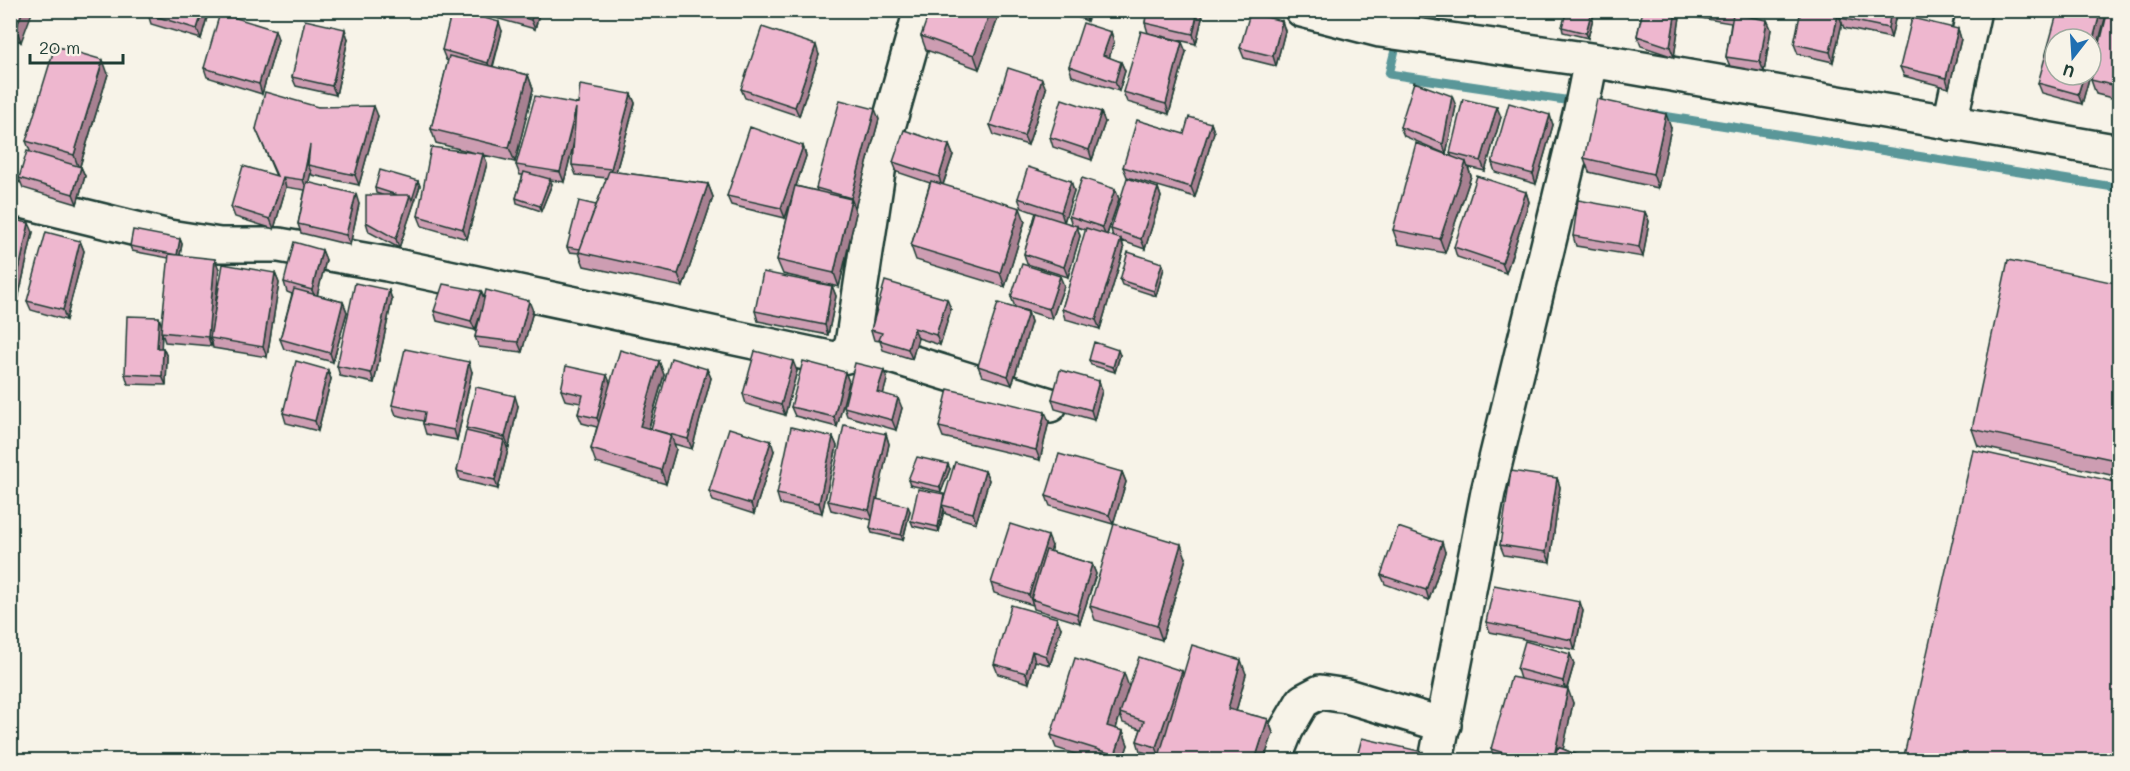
<svg xmlns="http://www.w3.org/2000/svg" width="2130" height="771" font-family="Mali,sans-serif">
  <rect width="100%" height="100%" fill="#f7f3e8"/>
  <filter id="ink" filterUnits="userSpaceOnUse"><feTurbulence type="fractalNoise" baseFrequency=".0167" numOctaves="2"/><feDisplacementMap in="SourceGraphic" scale="12" xChannelSelector="R" yChannelSelector="G"/><feConvolveMatrix kernelMatrix="1 2 1 2 8 2 1 2 1" color-interpolation-filters="sRGB"/></filter>
  <g filter="url(#ink)">
    <g fill="none" stroke-linecap="round" stroke-linejoin="round">
      <path stroke="#5a9799" stroke-width="9" d="M1405 10 1389 74 1578 102
        M1657 115 2120 188"/>
      <defs>
        <path id="street" d="M1302 10 1380 30 1591 60 2120 152
          M1950 123 1974 10
          M10 198 169 237 220 245H279L387 264 834 359 846 356 852 344 881 152 921 10
          M852 344 1050 405
          M1274 760 1286 730 1303 701 1320 692 1347 696 1444 725
          M1436 760 1488 492 1581 110 1591 60"/>
      </defs>
      <use href="#street" stroke="#1f3d34" stroke-width="38"/>
      <use href="#street" stroke="#f7f3e8" stroke-width="33"/>
    </g>
    <path fill="#cd9db2" stroke="#1f3d34" stroke-width="1.5" d="M10 10 21 42 10 37Z
      M149 10H209L201 39 151 24 148 14Z
      M490 10H540L535 29 492 17Z
      M736 10H749L748 14Z
      M1001 10 979 69 926 50 921 36Z
      M1059 10H1091L1087 21Z
      M1147 10H1204L1196 44 1148 33 1145 23Z
      M1493 10H1521L1517 17Z
      M1567 10H1595L1588 38 1563 32 1562 27Z
      M1643 10H1681L1674 57 1641 46 1637 36Z
      M1688 10H1737V14L1767 20 1771 29 1764 72 1730 66 1726 57 1731 23 1689 16Z
      M1841 10V12L1897 10 1891 38 1844 28 1842 23 1833 62 1798 54 1794 44Z
      M2120 10V100L2096 94 2091 80Z
      M2106 15 2091 70V39L2055 75H2090L2082 104 2042 93 2038 83Z
      M1282 21 1285 31 1276 66 1244 58 1240 48Z
      M1958 29 1961 39 1949 88 1904 76 1900 67Z
      M502 31 493 67 528 75 533 89 515 162 484 155 487 163 467 239 422 226 418 216 475 153 436 143 431 129 448 61 446 60 442 50Z
      M1111 32 1114 42 1109 58 1121 62 1125 71 1119 91 1072 76 1069 66Z
      M278 39 262 94 207 77 204 68Z
      M348 39 336 95 296 86 292 77Z
      M1186 52 1169 114 1127 102 1123 92Z
      M819 55 799 116 745 98 741 89Z
      M108 74 80 166 81 167 85 176 77 204 23 188 19 178 30 151 26 141Z
      M1046 89 1028 145 994 135 990 125Z
      M631 94 635 103 616 172 708 184 713 197 683 287 584 266 579 253 569 252 567 247 596 205 607 178 576 175 572 165 574 142 564 182 550 180 552 184 541 211 517 203 516 198 523 175H520L516 165 578 104Z
      M1456 106 1446 154 1404 136 1400 127Z
      M318 107 378 116 359 185 312 175 311 172 308 182 359 204 350 245 301 233 298 224 305 190 286 187 274 229 235 217 231 207 276 176 256 129Z
      M1501 117 1485 171 1468 167 1471 176 1445 253 1398 244 1393 230 1452 157 1450 153Z
      M879 119 855 208 854 207 856 213 839 287 783 274 777 260 794 190 785 218 731 205 727 196 803 146 806 156 796 186 817 191 816 188Z
      M1105 122 1092 160 1053 147 1050 137Z
      M1211 123 1214 132 1195 197 1127 177 1123 167Z
      M1553 125 1536 184 1495 172 1492 163Z
      M1671 128 1658 188 1589 172 1584 158Z
      M949 145 953 155 943 185 1025 221 1005 287 916 260 911 246 930 183 897 172 893 162Z
      M418 181 420 186 399 248 369 232 366 222 382 195 376 193 375 188Z
      M1071 181 1074 191 1064 222 1072 225 1069 216 1115 189 1119 199 1107 235 1113 237 1111 229 1158 188 1161 197 1145 249 1122 241 1124 249 1100 329 1065 319 1062 309 1086 230 1077 227 1080 236 1068 277 1027 264 1024 254 1036 213 1022 208 1018 198Z
      M1526 192 1529 202 1506 273 1457 257 1454 247Z
      M1645 212 1649 221 1643 257 1576 246 1573 236Z
      M10 219 33 232 15 313 10 312Z
      M180 239 182 244 180 255 219 269 215 309 275 273 279 283 267 357 213 348 212 342 211 346 165 342 162 333 161 348H163L167 357 166 385 128 384 125 374 162 327 169 258 132 251 130 246Z
      M80 241 84 251 66 320 31 310 27 301Z
      M322 250 326 260 317 295 343 302 347 312 333 362 284 349 280 339 292 294 287 292 284 282Z
      M1162 263 1164 268 1156 296 1122 285 1120 280Z
      M2120 284V477L1978 446 1972 429Z
      M832 286 836 296 828 335 758 321 755 311Z
      M1064 286 1052 319 1015 307 1011 297Z
      M389 290 392 300 374 383 340 376 337 366Z
      M481 291 484 298 533 311 522 352 479 347 475 337 481 313 475 330 437 321 434 311Z
      M951 309 940 345 918 338 912 359 883 350 880 341 874 340 871 330Z
      M1028 312 1031 322 1012 385 982 376 978 366Z
      M1120 355 1115 372 1091 365 1089 360Z
      M659 361 664 375 649 428 651 429 707 369 711 378 692 449 674 444 676 449 666 484 596 463 591 449 597 427 582 423 578 414 581 403 565 400 561 390 610 384Z
      M884 370 887 380 883 394 902 408 896 430 847 416 844 407Z
      M797 371 785 415 746 404 743 394Z
      M472 372 457 440 426 434 423 424V421L396 415 392 405Z
      M845 372 849 382 837 427 795 416 791 407Z
      M331 379 318 431 286 423 283 413Z
      M1099 381 1102 391 1094 420 1055 409 1052 399Z
      M518 406 509 447 506 446 508 450 498 489 460 480 457 471 468 432 466 428Z
      M1049 421 1040 460 943 437 939 427Z
      M886 434 889 444 877 499 910 511 903 540 872 533 870 528 872 520 831 510 828 501Z
      M833 437 837 446 822 513 780 504 777 494Z
      M774 451 754 514 713 501 709 491Z
      M950 469 941 492 910 485 908 480Z
      M985 471 989 480 976 523 946 514 944 510 939 532 913 526 911 521 945 496Z
      M1122 472 1126 482 1113 524 1050 506 1046 496Z
      M1557 478 1560 487 1550 562 1504 555 1500 545Z
      M1052 546 1050 551 1092 564 1096 574 1080 623 1034 609 1033 605 994 593 991 583Z
      M1445 552 1429 600 1385 584 1381 575Z
      M1186 558 1162 640 1095 620 1090 606Z
      M1583 611 1575 650 1490 632 1486 622Z
      M1061 628 1050 665 1035 661 1029 683 998 674 994 664Z
      M1570 654 1574 664 1567 689 1573 703 1563 749 1589 760H1495L1491 749 1520 679 1517 669Z
      M1183 674H1246L1236 711 1268 719 1273 733 1264 760H1158L1159 757 1140 751 1137 741 1141 729 1123 723 1120 715 1116 729 1123 731 1128 745 1123 760H1094L1056 748 1051 735 1129 687Z"/>
    <path fill="#a78091" stroke="#1f3d34" stroke-width="1.5" d="M23 10H33L21 42 16 28Z
      M203 10H209L201 39 197 29Z
      M534 10H540L535 29 531 20Z
      M991 10H1001L979 69 974 55Z
      M1083 10H1091L1087 21Z
      M1198 10H1204L1196 44 1193 34Z
      M1514 10H1521L1517 17Z
      M1592 10H1595L1588 38 1586 33Z
      M1676 10H1681L1674 57 1670 47Z
      M1732 10H1737L1735 24 1732 14Z
      M1839 10H1841L1843 17 1840 18 1842 23 1833 62 1830 52Z
      M1891 10H1897L1891 38 1888 28Z
      M2101 10H2104L2106 15 2091 70V47Z
      M1767 20 1771 29 1764 72 1760 62Z
      M1282 21 1285 31 1276 66 1273 56Z
      M499 22 502 31 491 72 488 63Z
      M345 29 348 39 336 95 332 86Z
      M1958 29 1961 39 1949 88 1946 78Z
      M275 30 278 39 262 94 259 84Z
      M1111 32 1114 42 1107 65 1103 55Z
      M1182 42 1186 52 1169 114 1166 104Z
      M816 45 819 55 799 116 795 107Z
      M103 60 108 74 79 169 74 155Z
      M1121 62 1125 71 1119 91 1115 82Z
      M528 75 533 89 515 162 509 148Z
      M2084 75H2090L2082 104 2078 94Z
      M1042 79 1046 89 1028 145 1024 136Z
      M631 94 635 103 614 179 611 169Z
      M1452 96 1456 106 1446 154 1443 144Z
      M374 106 378 116 359 185 355 175Z
      M1497 107 1501 117 1485 171 1481 161Z
      M576 108 580 118 564 182 560 172Z
      M875 109 879 119 855 208 851 198Z
      M1101 112 1105 122 1092 160 1089 150Z
      M1666 114 1671 128 1658 188 1653 174Z
      M1550 115 1553 125 1536 184 1533 174Z
      M1211 123 1214 132 1195 197 1191 187Z
      M310 145 308 165 311 172 307 190 303 180Z
      M949 145 953 155 942 187 939 177Z
      M803 146 806 156 785 218 781 208Z
      M483 154 487 163 467 239 463 229Z
      M1466 162 1471 176 1445 253 1440 239Z
      M81 167 85 176 77 204 73 194Z
      M283 177 286 187 274 229 270 219Z
      M550 179 552 184 541 211 540 206Z
      M418 181 420 186 399 248 396 239 410 195Z
      M1071 181 1074 191 1064 222 1061 212Z
      M708 184 713 197 683 287 678 274Z
      M1158 188 1161 197 1145 249 1141 239Z
      M1115 189 1119 199 1106 237 1102 227Z
      M1526 192 1529 202 1506 273 1502 263Z
      M356 194 359 204 350 245 346 235Z
      M851 199 856 213 839 287 834 273Z
      M1020 208 1025 221 1005 287 1000 273Z
      M1645 212 1649 221 1643 257 1639 247Z
      M29 223 33 232 15 313 12 303Z
      M1077 226 1080 236 1068 277 1064 267Z
      M180 239 182 244 179 260 177 255Z
      M1121 239 1124 249 1100 329 1096 320Z
      M80 241 84 251 66 320 63 310Z
      M322 250 326 260 316 300 312 290Z
      M215 259 219 269 212 338H210L212 342 211 346 208 337Z
      M1162 263 1164 268 1156 296 1154 291Z
      M275 273 279 283 267 357 263 347Z
      M1060 276 1064 286 1052 319 1049 309Z
      M832 286 836 296 828 335 825 325Z
      M389 290 392 300 374 383 371 373Z
      M481 291 485 301 475 330 471 321Z
      M947 299 951 309 940 345 936 335Z
      M529 301 533 311 522 352 518 342Z
      M343 302 347 312 333 362 330 353Z
      M1028 312 1031 322 1012 385 1008 376Z
      M159 317 162 327 161 357 157 348Z
      M914 328 918 338 912 359 908 349Z
      M163 348 167 357 166 385 162 376Z
      M1118 350 1120 355 1115 372 1113 367Z
      M659 361 664 375 645 440 640 426Z
      M793 361 797 371 785 415 781 405Z
      M469 362 472 372 457 440 454 430Z
      M707 369 711 378 692 449 688 439Z
      M328 370 331 379 318 431 315 421Z
      M884 370 887 380 881 402 877 392Z
      M845 372 849 382 837 427 834 417Z
      M607 375 611 385 601 428 597 418Z
      M1099 381 1102 391 1094 420 1091 410Z
      M515 396 518 406 509 447 505 437Z
      M898 398 902 408 896 430 892 420Z
      M1045 412 1049 421 1040 460 1036 450Z
      M886 434 889 444 873 520 869 510Z
      M671 435 676 449 666 484 661 470Z
      M833 437 837 446 822 513 819 503Z
      M504 440 508 450 498 489 495 480Z
      M771 441 774 451 754 514 751 504Z
      M948 464 950 469 941 492 940 487Z
      M985 471 989 480 976 523 973 513Z
      M1122 472 1126 482 1113 524 1109 515Z
      M1557 478 1560 487 1550 562 1546 552Z
      M944 494 942 505 944 509 939 532 938 527Z
      M908 506 910 511 903 540 901 535Z
      M1048 536 1052 546 1034 600 1031 599 1033 605 1029 595Z
      M1442 542 1445 552 1429 600 1426 590Z
      M1181 544 1186 558 1162 640 1157 626Z
      M1092 564 1096 574 1080 623 1077 614Z
      M1580 602 1583 611 1575 650 1572 640Z
      M1057 618 1061 628 1050 665 1046 656Z
      M1032 651 1035 661 1029 683 1026 673Z
      M1570 654 1574 664 1566 691 1563 681Z
      M1241 660 1246 674 1233 723 1228 709Z
      M1182 671 1186 681 1160 757 1156 747Z
      M1124 673 1129 687 1112 740 1107 726Z
      M1568 689 1573 703 1561 760 1554 757Z
      M1268 719 1273 733 1264 760H1255Z
      M1123 731 1128 745 1123 760H1117L1115 755Z
      M1423 752 1426 760H1420Z"/>
    <path fill="#eeb7cf" stroke="#1f3d34" stroke-width="1.5" d="M10 10H23L16 28 10 26Z
      M149 10H203L197 29 148 14Z
      M452 10H456L499 22 488 63 442 50Z
      M500 10H534L531 20Z
      M930 10H991L974 55 921 36Z
      M1147 10H1198L1193 34 1145 23Z
      M1567 10H1592L1586 33 1562 27Z
      M1643 10H1676L1670 47 1637 36Z
      M1712 10H1732V14Z
      M1801 10H1839L1830 52 1794 44Z
      M1842 10H1891L1888 28 1840 18Z
      M2058 10H2101L2091 47V39H2055V75H2084L2078 94 2038 83Z
      M2108 10H2120V87L2091 80Z
      M220 13 275 30 259 84 204 68Z
      M1250 13 1282 21 1273 56 1240 48Z
      M1733 14 1767 20 1760 62 1726 57Z
      M1912 18 1958 29 1946 78 1900 67Z
      M305 20 345 29 332 86 292 77Z
      M1083 23 1111 32 1103 55 1121 62 1115 82 1069 66Z
      M762 27 816 45 795 107 741 89Z
      M1141 31 1182 42 1166 104 1123 92Z
      M55 46 103 60 74 155 26 141Z
      M449 56 528 75 509 148 431 129Z
      M1008 68 1042 79 1024 136 990 125Z
      M1414 82 1452 96 1443 144 1400 127Z
      M580 85 631 94 611 169 572 165 576 108 560 172 516 165 535 96 578 104Z
      M265 92 318 107 374 106 355 175 308 165 310 145 303 180 283 177 270 219 231 207 243 166 277 176 256 129Z
      M1062 99 1101 112 1089 150 1050 137Z
      M1463 99 1497 107 1481 161 1450 153Z
      M1597 99 1666 114 1653 174 1584 158Z
      M840 100 875 109 851 198 816 188Z
      M1509 103 1550 115 1533 174 1492 163Z
      M1189 117 1211 123 1191 187 1123 167 1137 120 1184 134Z
      M750 127 803 146 781 208 727 196Z
      M904 130 949 145 939 177 893 162Z
      M1416 143 1466 162 1440 239 1393 230Z
      M431 147 483 154 463 229 418 216Z
      M27 151 81 167 73 194 19 178Z
      M1028 167 1071 181 1061 212 1018 198Z
      M380 170 418 181 412 200 410 195H397L375 188Z
      M609 171 708 184 678 274 579 252Z
      M524 172 550 179 540 206 516 198Z
      M1477 176 1526 192 1502 263 1454 247Z
      M1082 178 1115 189 1102 227 1069 216Z
      M1127 178 1158 188 1141 239 1111 229Z
      M931 181 1020 208 1000 273 911 246Z
      M307 182 356 194 346 235 298 224Z
      M795 186 851 199 834 273 777 260Z
      M366 195H410L396 239 366 222Z
      M1578 200 1645 212 1639 247 1573 236Z
      M579 201 596 205 580 249 567 247Z
      M1036 213 1077 226 1064 267 1024 254Z
      M10 219 29 223 12 303H10Z
      M1086 228 1121 239 1096 320 1062 309Z
      M133 230 180 239 177 255 130 246Z
      M46 232 80 241 63 310 27 301Z
      M294 242 322 250 312 290 284 282Z
      M1128 252 1162 263 1154 291 1120 280Z
      M169 254 215 259 208 337 161 332Z
      M2008 260 2120 284V461L1972 429Z
      M223 264 275 273 263 347 210 338Z
      M1022 264 1060 276 1049 309 1011 297Z
      M763 272 832 286 825 325 755 311Z
      M885 281 947 299 936 335 914 328 908 349 879 340 882 333 871 330Z
      M355 283 389 290 371 373 337 366Z
      M443 284 481 291 471 321 434 311Z
      M294 289 343 302 330 353 280 339Z
      M486 290 529 301 518 342 475 337Z
      M998 303 1028 312 1008 376 978 366Z
      M127 316 159 317 157 348H163L162 376 125 374Z
      M1094 342 1118 350 1113 367 1089 360Z
      M405 349 469 362 454 430 423 424 425 412 392 405Z
      M620 350 659 361 640 426 671 435 661 470 591 449Z
      M755 351 793 361 781 405 743 394Z
      M671 358 707 369 688 439 651 429Z
      M296 361 328 370 315 421 283 413Z
      M803 361 845 372 834 417 791 407Z
      M855 363 884 370 877 392 898 398 892 420 844 407Z
      M566 366 607 375 597 418 578 414 583 395 561 390Z
      M1060 370 1099 381 1091 410 1052 399Z
      M476 387 515 396 505 437 466 428Z
      M948 389 1045 412 1036 450 939 427Z
      M844 425 886 434 869 510 828 501Z
      M791 427 833 437 819 503 777 494Z
      M729 428 771 441 751 504 709 491Z
      M466 431 504 440 495 480 457 471Z
      M1973 450 2120 483V760H1903Z
      M1059 454 1122 472 1109 515 1046 496Z
      M917 457 948 464 940 487 908 480Z
      M955 462 985 471 973 513 942 505Z
      M1511 471 1557 478 1546 552 1500 545Z
      M918 489 944 494 938 527 911 521Z
      M876 499 908 506 901 535 870 528Z
      M1010 524 1048 536 1029 595 991 583Z
      M1114 524 1181 544 1157 626 1090 606Z
      M1398 527 1442 542 1426 590 1381 575Z
      M1046 550 1092 564 1077 614 1031 599Z
      M1494 585 1580 602 1572 640 1486 622Z
      M1011 605 1057 618 1046 656 1032 651 1026 673 994 664Z
      M1525 641 1570 654 1563 681 1517 669Z
      M1192 645 1241 660 1228 709 1268 719 1255 760H1158Z
      M1139 657 1182 671 1156 747 1137 741 1144 721 1120 713Z
      M1075 658 1124 673 1107 726 1123 731 1115 755 1051 735Z
      M1511 677 1568 689 1554 757 1558 747 1589 760H1527L1491 749Z
      M1362 738 1423 752 1420 760H1356Z
      M949 756 964 760H947Z"/>
  </g>
  <rect width="2130" height="771" fill="none" stroke="#f7f3e8" stroke-width="36"/>
  <rect x="18" y="18" width="2094" height="735" fill="none" stroke="#1f3d34" stroke-width="2" filter="url(#ink)"/>
  <g transform="translate(2073 57) rotate(197)"><circle r="28" fill="#f7f3e8" stroke="#a1aaa0" stroke-width="1.5"/>
  <path d="M0-4.5L10 22L0 15L-10 22Z" fill="#1f6fb2"/>
  <text y="-9" font-size="16" font-weight="bold" text-anchor="middle" fill="#1f3d34">U</text>
  </g>
  <path d="M30 54v9h93v-9" fill="none" stroke="#1f3d34" stroke-width="3"/>
  <text x="39" y="54" font-size="18" fill="#1f3d34" stroke="#f7f3e8" stroke-width="4.5" paint-order="stroke">20 m</text>
</svg>
